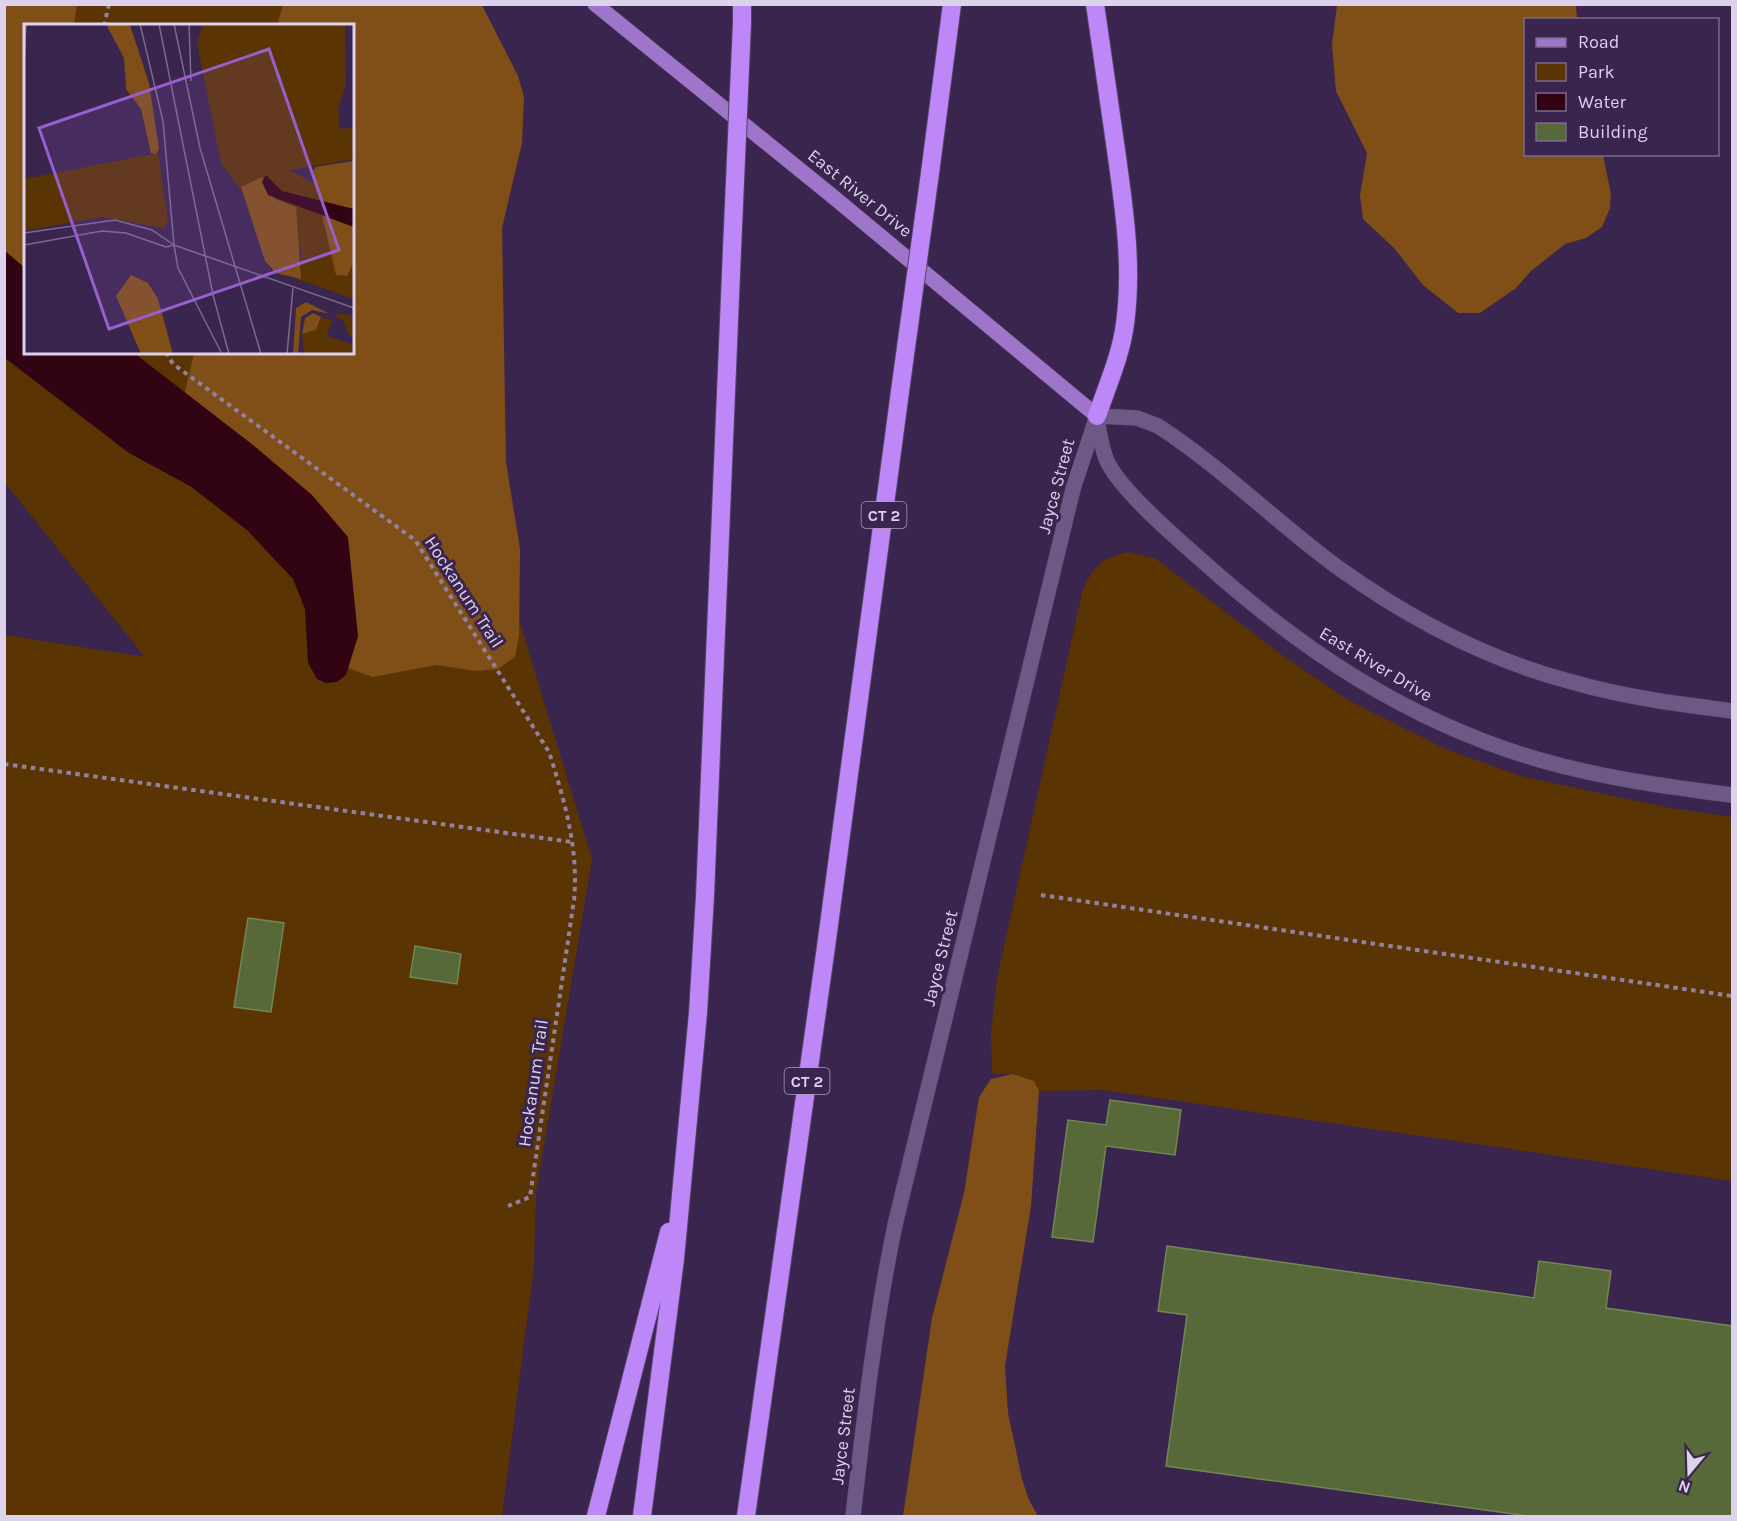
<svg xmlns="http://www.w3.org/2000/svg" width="1737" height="1521" font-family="Karla,sans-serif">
  <rect width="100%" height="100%" fill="#39254d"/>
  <path fill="#5a3403" d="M77 5H283L277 25 74 26Z
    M4 61 25 65 26 352 438 354 592 859 536 1193 534 1266 502 1516H5V635L145 657 5 483Z
    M1129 552 1156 559 1282 655 1348 700 1448 750 1521 776 1665 807 1732 817V1181L1102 1090 1039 1091 1033 1081 1013 1074H992L991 1032 997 978 1082 593C1092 567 1101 558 1129 552Z"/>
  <path fill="#804f17" d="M4 5H77L74 25 26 26 25 268 5 251Z
    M283 5H482L518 76 524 97 522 143 502 228 506 462 520 549 519 636 515 657 498 669 476 671 436 665 373 677 348 668 358 636 185 392 194 353 352 352V26L277 25Z
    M1337 5H1576L1577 19 1526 20V154L1603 155 1611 194 1610 208 1602 227 1586 238 1565 244 1531 271 1516 288 1480 313H1458L1423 285 1394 248 1363 219 1360 195 1367 153 1336 91 1332 45Z
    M1013 1074 1034 1081 1039 1091 1031 1206 1005 1366 1008 1413 1022 1479 1029 1500 1038 1516H903L932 1318 964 1193 979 1097 991 1079Z"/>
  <path fill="#310313" d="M5 251 25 268 26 352 134 353 253 445 312 495 348 537 358 636 346 675 337 682 326 683 317 679 308 663 305 609 293 579 247 530 190 486 129 453 5 358Z"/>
  <path fill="#576839" stroke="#748656" stroke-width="1.5" d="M248 918 284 923 271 1012 234 1007Z
    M415 946 461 954 457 984 410 977Z
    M1110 1100 1181 1110 1175 1155 1106 1146 1093 1242 1052 1237 1068 1120 1106 1125Z
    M1167 1246 1534 1298 1539 1261 1611 1271 1606 1308 1732 1326V1516H1528L1166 1466 1187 1315 1158 1311Z"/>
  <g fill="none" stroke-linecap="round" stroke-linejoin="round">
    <defs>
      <path id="minor" d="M1097 416 1137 418 1158 426C1223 468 1278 524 1340 569 1410 619 1488 660 1572 682 1624 697 1678 704 1732 711
        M1097 419C1100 434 1101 449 1108 463 1123 492 1173 535 1199 558 1300 649 1408 722 1540 760 1603 778 1668 787 1732 795
        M853 1516C864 1419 875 1321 895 1225L1073 489 1097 416"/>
      <path id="major" d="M595 4 831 195 1097 416"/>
      <path id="highway" d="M1095 4C1102 53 1109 102 1116 150 1124 208 1133 265 1125 324 1121 355 1107 386 1097 416
        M742 23V4
        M930 173 952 4
        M596 1516 669 1232
        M642 1516 675 1259 698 1013 705 896 732 249
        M746 1516 826 947 901 384"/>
    </defs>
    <use href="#minor" stroke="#554366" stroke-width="16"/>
    <use href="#major" stroke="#554366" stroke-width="16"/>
    <use href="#highway" stroke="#554366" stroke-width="20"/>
    <path stroke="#9282a2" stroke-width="4" stroke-dasharray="4.5 4.5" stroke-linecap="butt" d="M104 26 109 4
      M166 352 173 364 415 540 549 752C564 799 579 849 574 900L530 1197 508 1206
      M4 764 572 842
      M1041 895 1732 996"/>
    <use href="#minor" stroke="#6d5985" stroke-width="15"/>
    <use href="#major" stroke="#9e75ca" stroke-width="15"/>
    <use href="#highway" stroke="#be87f8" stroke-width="18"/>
    <defs>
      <path id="highway-bridge" d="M732 249 742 23
        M901 384 930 173"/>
    </defs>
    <use href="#highway-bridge" stroke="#554366" stroke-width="20" stroke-linecap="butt"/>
    <use href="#highway-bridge" stroke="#be87f8" stroke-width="18"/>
  </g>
  <g text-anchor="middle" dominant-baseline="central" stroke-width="6" stroke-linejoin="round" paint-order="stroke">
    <g fill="#39254d" stroke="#ac9ebc" stroke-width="1.5">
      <rect x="861.5" y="502" width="45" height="26" rx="4.5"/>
      <rect x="784.5" y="1068" width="45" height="26" rx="4.5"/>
    </g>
    <g font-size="16" font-weight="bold" fill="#ddd2eb">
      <text x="884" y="515">CT 2</text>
      <text x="807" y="1081">CT 2</text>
    </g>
    <g font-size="18" fill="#ddd2eb" stroke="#39254d">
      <text transform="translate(860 193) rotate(39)">East River Drive</text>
      <text transform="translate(1056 486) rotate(-75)">Jayce Street</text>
      <text transform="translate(464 592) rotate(57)">Hockanum Trail</text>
      <text transform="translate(1376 664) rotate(31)">East River Drive</text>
      <text transform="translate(940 958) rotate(-76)">Jayce Street</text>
      <text transform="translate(533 1083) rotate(-82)">Hockanum Trail</text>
      <text transform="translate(843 1436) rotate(-83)">Jayce Street</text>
    </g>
  </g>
  <g transform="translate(24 24)">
    <rect width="330" height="330" fill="#39254d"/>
    <path d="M179 0H321L322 61 314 85 316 105 330 103V135L266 146 330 183V215L317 252H323L330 238V275L270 254 276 255 277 226 241 199 197 139 173 19ZM134 129 144 197 140 204 78 193 0 207V155ZM314 289 330 292V314L324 310 319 296 311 293ZM297 293 308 296 303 312 330 321V330H280L278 310 292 306Z" fill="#5a3403"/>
    <path d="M82 0H106L107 4 125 59 135 125 132 130 127 129 117 85 102 65 100 34ZM330 137V185L296 178 289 148 291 143ZM238 153 251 175 272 183 277 255 252 249 241 237 217 163ZM298 191 330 203V238L323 252 312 251ZM107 251 124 259 134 275 149 330H117L92 272ZM282 278 306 290 288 286 277 293 274 330H269L272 284ZM289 289 297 293 292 306 278 310 281 294Z" fill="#804f17"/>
    <path d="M242 151 258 167 330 185V203L244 171 238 158Z" fill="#310313"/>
    <path fill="none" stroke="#7b6a8c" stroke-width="1.5" d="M116 0 139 97 150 221M135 0 189 271 205 330M150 0 176 124 237 330M165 0 167 57M0 39 2 0M0 209 91 196 128 206 150 221M0 221 78 207 102 209 142 223 150 221M150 221 330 284M150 221 154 244 198 330M263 330 269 264"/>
    <path fill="#985ecc" fill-opacity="0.15" stroke="#985ecc" stroke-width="3" d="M245 25 315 226 85 305 15 104Z"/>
    <rect width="330" height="330" fill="none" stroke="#ddd2eb" stroke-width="3"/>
  </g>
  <rect width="1737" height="1521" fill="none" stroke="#ddd2eb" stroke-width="12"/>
  <rect x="1524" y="18" width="195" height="138" fill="#39254d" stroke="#7b6a8c" stroke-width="1.5"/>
  <rect x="1536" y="38" width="30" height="9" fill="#9e75ca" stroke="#7b6a8c" stroke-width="1.5"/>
  <text x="1578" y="48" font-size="18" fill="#ddd2eb">Road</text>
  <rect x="1536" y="63" width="30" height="18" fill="#5a3403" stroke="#7b6a8c" stroke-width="1.5"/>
  <text x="1578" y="78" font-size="18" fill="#ddd2eb">Park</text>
  <rect x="1536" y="93" width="30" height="18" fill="#310313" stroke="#7b6a8c" stroke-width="1.5"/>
  <text x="1578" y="108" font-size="18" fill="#ddd2eb">Water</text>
  <rect x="1536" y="123" width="30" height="18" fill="#576839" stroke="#7b6a8c" stroke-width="1.5"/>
  <text x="1578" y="138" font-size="18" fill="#ddd2eb">Building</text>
  <g transform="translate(1689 1473) rotate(199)" stroke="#39254d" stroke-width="4.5" paint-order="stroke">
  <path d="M0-4.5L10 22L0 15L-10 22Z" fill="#ddd2eb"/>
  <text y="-9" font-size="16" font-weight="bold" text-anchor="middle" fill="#ddd2eb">N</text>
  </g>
</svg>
